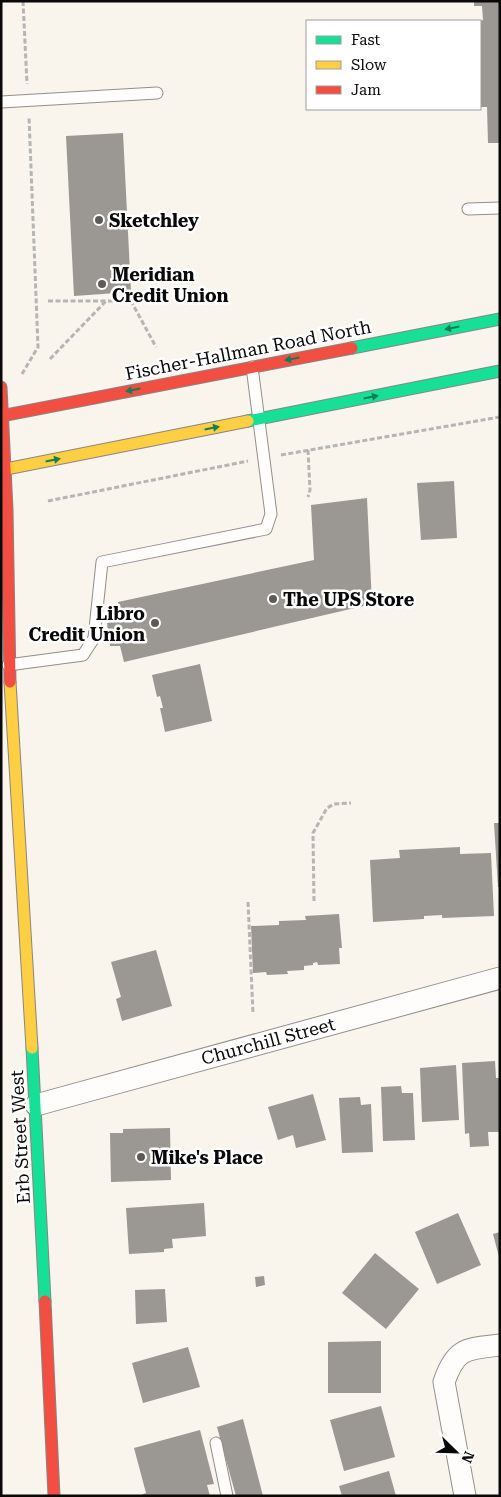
<svg xmlns="http://www.w3.org/2000/svg" width="501" height="1497" font-family="'Roboto Serif',serif">
  <rect width="100%" height="100%" fill="#f9f4ec"/>
  <path fill="#9b9793" d="M474 1H500V143H488L487 107H480V21L483 20 482 6H474Z
    M123 133 131 292 74 296 66 136Z
    M454 481 457 538 421 540 417 483Z
    M367 498 372 604 124 662 120 646H110L107 623 120 620 118 602 314 560 311 505Z
    M200 664 212 721 165 732 160 708H163L160 696 157 697 152 675Z
    M494 823H500V887H498Z
    M460 847V854L491 853 494 916 442 918V915L424 916V919L373 922 370 860 400 858 399 850Z
    M339 914 342 948H339L340 964 318 965 317 962 313 963V965L304 966V970L287 971 288 974 267 975 266 972 253 973 251 926 279 925V921L306 920 305 916Z
    M156 950 172 1006 122 1021 116 999 121 997 111 962Z
    M495 1061 496 1078H500V1132H488L489 1146 470 1147 469 1133 465 1134 462 1063Z
    M456 1065 459 1120 422 1122 420 1068Z
    M401 1086 402 1093H413L415 1140 383 1141 381 1087Z
    M313 1094 326 1140 296 1148 293 1135 278 1140 268 1107Z
    M360 1097 361 1105 371 1104 373 1152 342 1153 339 1098Z
    M170 1128 171 1180 111 1182 110 1133H123V1129Z
    M204 1203 206 1236 172 1239 173 1248 164 1249V1252L129 1254 126 1208Z
    M458 1213 481 1265 437 1284 415 1232Z
    M500 1232V1257H499L493 1234Z
    M375 1253 419 1289 386 1329 342 1293Z
    M264 1276 265 1285 256 1287 255 1277Z
    M165 1289 167 1322 136 1324 135 1290Z
    M381 1341V1393H328V1342Z
    M188 1347 200 1387 143 1403 132 1363Z
    M381 1406 395 1457 344 1471 330 1420Z
    M243 1419 263 1496H236L217 1427Z
    M200 1430 214 1484 207 1485 210 1496H139L146 1493 134 1448Z
    M389 1471 396 1496H342L339 1486Z"/>
  <g fill="none" stroke-linecap="round" stroke-linejoin="round">
    <defs>
      <path id="lane" d="M1 102 157 93
        M468 209 500 208
        M8 665 83 655 94 638 102 562 266 529 271 514 252 367
        M216 1443 227 1496"/>
      <path id="street" d="M36 1105 500 978
        M465 1496 444 1382C456 1347 467 1349 500 1345"/>
      <path id="fast" d="M352 348 500 319
        M248 421 500 371
        M32 1048 45 1301"/>
      <path id="slow" d="M1 470 248 421
        M10 682 32 1048"/>
      <path id="jam" d="M1 387 7 509 10 682
        M1 416 352 348
        M45 1301 54 1496"/>
    </defs>
    <use href="#lane" stroke="#918f8b" stroke-width="13"/>
    <use href="#street" stroke="#918f8b" stroke-width="23"/>
    <use href="#fast" stroke="#888582" stroke-width="13"/>
    <use href="#slow" stroke="#888582" stroke-width="13"/>
    <use href="#jam" stroke="#888582" stroke-width="13"/>
    <path stroke="#b6b5b4" stroke-width="3" stroke-dasharray="5 2.5" stroke-linecap="butt" d="M23 1 27 84
      M48 301H131L156 347
      M50 359 106 301
      M22 374 38 347 29 117
      M308 450 310 490 308 497
      M281 455 500 417
      M48 501 248 461
      M314 901 313 833 327 808 334 804 351 803
      M248 902 253 1013"/>
    <use href="#lane" stroke="#fefdfc" stroke-width="11"/>
    <use href="#street" stroke="#fefdfc" stroke-width="21"/>
    <use href="#fast" stroke="#16e098" stroke-width="11"/>
    <use href="#slow" stroke="#ffcf43" stroke-width="11"/>
    <use href="#jam" stroke="#f24e42" stroke-width="11"/>
  </g>
  <defs><path id="oneway-solid" d="M-6-.8H1V-3.2L6.5 0L1 3.2V.8H-6Z" transform="scale(1.25)"/></defs>
  <g fill="#107f58">
    <use href="#oneway-solid" transform="translate(452 328) rotate(169)"/>
    <use href="#oneway-solid" transform="translate(292 359) rotate(169)"/>
    <use href="#oneway-solid" transform="translate(133 390) rotate(169)"/>
    <use href="#oneway-solid" transform="translate(371 397) rotate(-11)"/>
    <use href="#oneway-solid" transform="translate(212 428) rotate(-11)"/>
    <use href="#oneway-solid" transform="translate(53 460) rotate(-11)"/>
  </g>
  <g fill="#5d5b58" stroke="#fff" stroke-width="2">
    <circle cx="99" cy="220" r="5"/>
    <circle cx="102" cy="284" r="5"/>
    <circle cx="273" cy="599" r="5"/>
    <circle cx="155" cy="623" r="5"/>
    <circle cx="141" cy="1157" r="5"/>
  </g>
  <g text-anchor="middle" dominant-baseline="central" stroke-width="5" stroke-linejoin="round" paint-order="stroke">
    <g font-size="18" font-weight="bold" fill="#090909" stroke="#fff" text-anchor="start">
      <text x="109" y="220">Sketchley</text>
      <text x="112" y="274">Meridian<tspan x="112" dy="21">Credit Union</tspan></text>
      <text x="283" y="599">The UPS Store</text>
      <text x="145" y="613" text-anchor="end">Libro<tspan x="145" dy="21">Credit Union</tspan></text>
      <text x="151" y="1157">Mike's Place</text>
    </g>
    <g font-size="18" fill="#090909" stroke="#fff">
      <text transform="translate(248 350) rotate(-11)">Fischer-Hallman Road North</text>
      <text transform="translate(268 1041) rotate(-15)">Churchill Street</text>
      <text transform="translate(20 1137) rotate(-93)">Erb Street West</text>
    </g>
  </g>
  <rect width="501" height="1497" fill="none" stroke="#090909" stroke-width="5"/>
  <rect x="306" y="20" width="175" height="90" fill="#ffffff" stroke="#9d9d9d"/>
  <rect x="316" y="36" width="25" height="8" fill="#16e098" stroke="#9d9d9d"/>
  <text x="351" y="45" font-size="15" fill="#090909">Fast</text>
  <rect x="316" y="61" width="25" height="8" fill="#ffcf43" stroke="#9d9d9d"/>
  <text x="351" y="70" font-size="15" fill="#090909">Slow</text>
  <rect x="316" y="86" width="25" height="8" fill="#f24e42" stroke="#9d9d9d"/>
  <text x="351" y="95" font-size="15" fill="#090909">Jam</text>
  <g transform="translate(456 1452) rotate(113)" stroke="#ffffff" stroke-width="4" paint-order="stroke">
  <path d="M0-4L9 19L0 12L-9 19Z" fill="#090909"/>
  <text y="-8" font-size="14" font-weight="bold" text-anchor="middle" fill="#090909">N</text>
  </g>
</svg>
